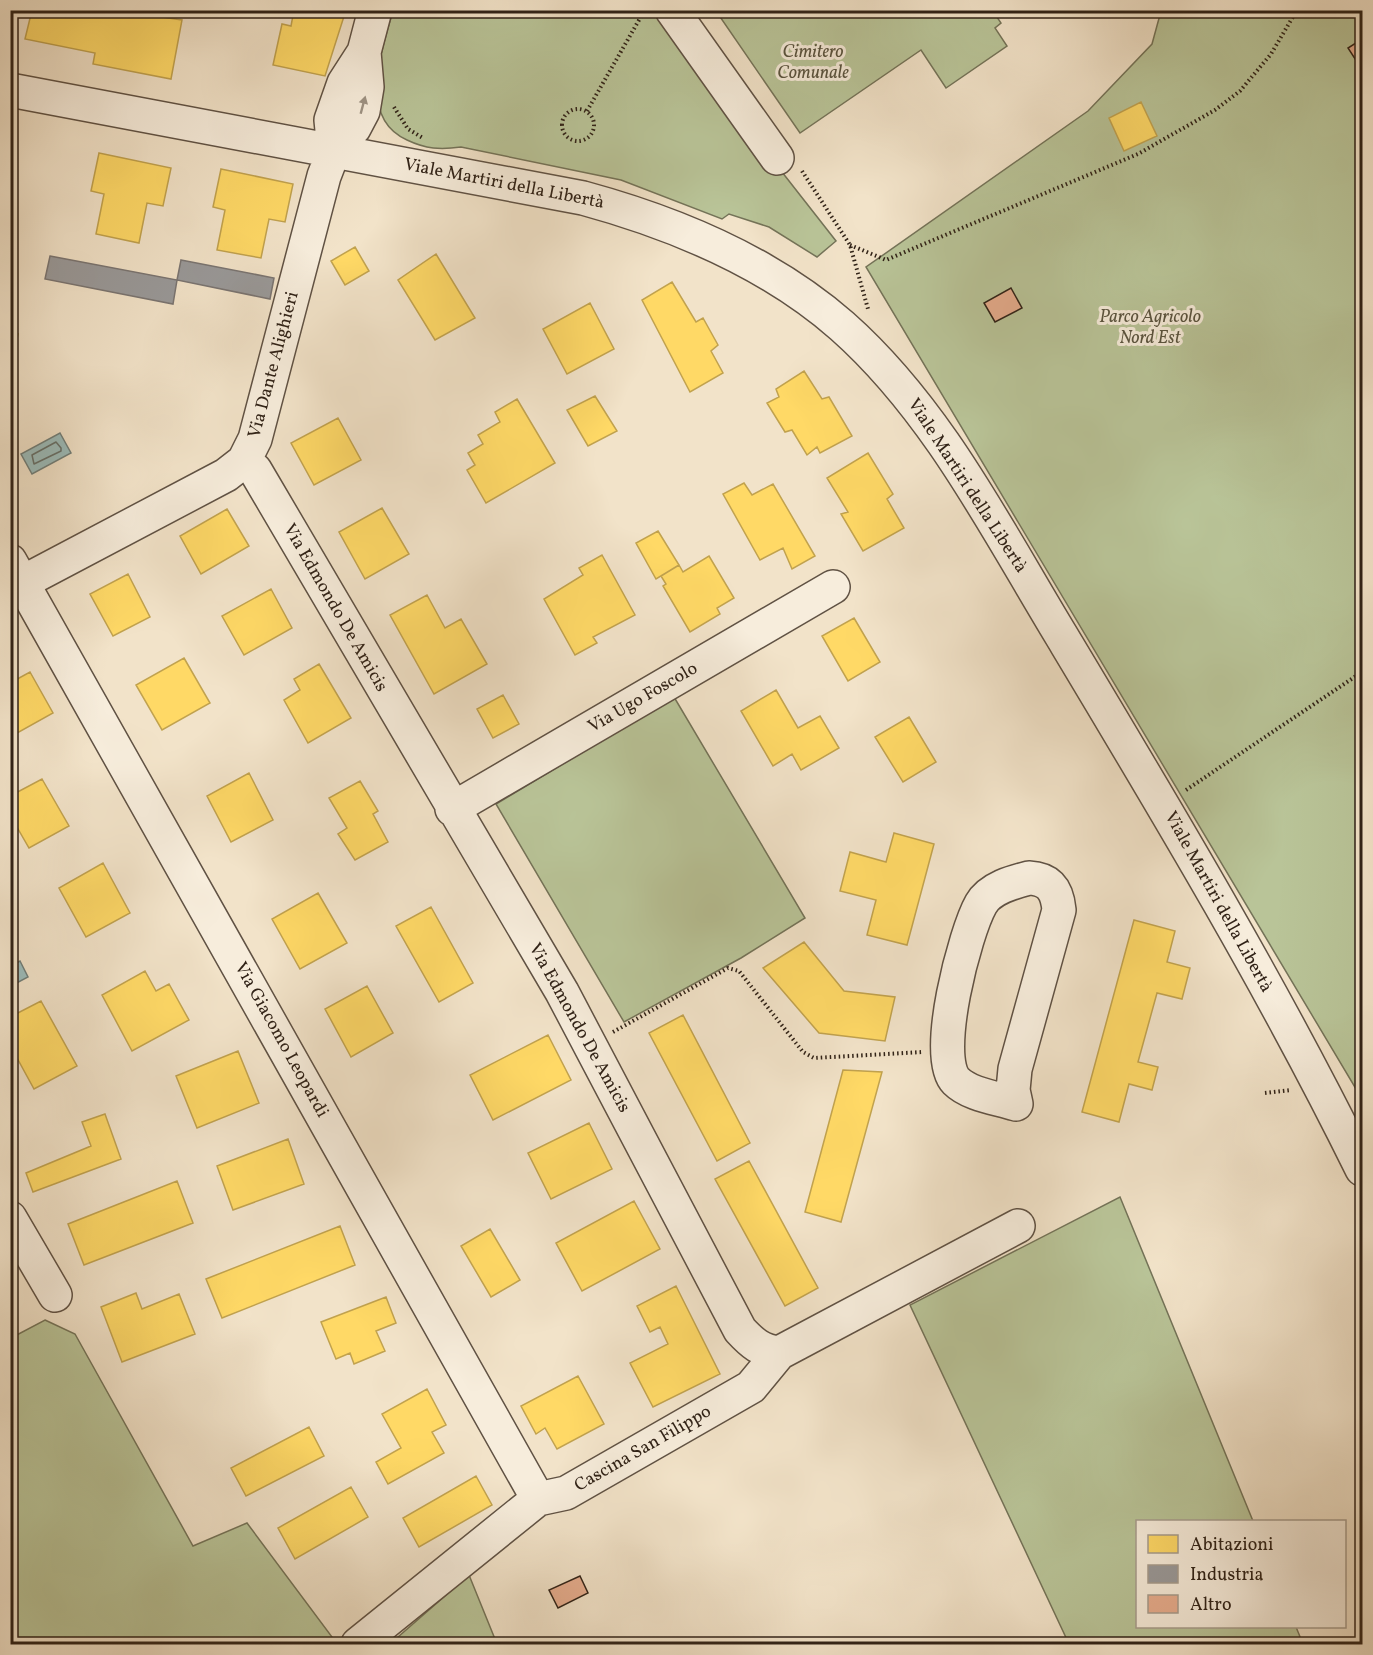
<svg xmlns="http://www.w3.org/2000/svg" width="1373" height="1655" font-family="Vollkorn,serif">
  <rect width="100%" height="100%" fill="#f2e3c9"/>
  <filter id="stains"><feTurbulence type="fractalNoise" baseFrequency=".00333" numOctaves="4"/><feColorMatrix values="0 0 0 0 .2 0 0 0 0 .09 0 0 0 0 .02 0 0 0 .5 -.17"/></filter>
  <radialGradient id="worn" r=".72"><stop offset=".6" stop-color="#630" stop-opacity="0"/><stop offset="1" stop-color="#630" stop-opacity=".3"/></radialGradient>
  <path fill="#b9c498" stroke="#747358" stroke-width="1.5" d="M393 11H656L836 241 817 257 769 227 729 214 722 219 621 180 461 147C440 150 426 149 407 140 357 118 382 50 393 11Z
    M716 11H993L1001 23 995 28 1007 46 946 88 921 50 800 133Z
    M1161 11H1362V1099L866 267 1088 111 1152 44Z
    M674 697 805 918 741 958 624 1022 496 804Z
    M1120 1197 1253 1521 1138 1522V1626L1296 1627 1303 1644H1069L910 1305Z
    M45 1320 75 1334 193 1546 247 1523 335 1641 324 1644H11V1338Z
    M469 1575 497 1644H390Z"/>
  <path fill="#9cbdbc" stroke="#717f7a" stroke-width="1.5" d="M60 433 71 453 32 474 21 454Z
    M20 961 28 977 11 986V966Z"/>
  <path fill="#ffd966" stroke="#c1a24e" stroke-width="1.5" d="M32 10H114L182 20 171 79 93 64 95 53 25 39Z
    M294 10H346L325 76 273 65 282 24 291 26Z
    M1141 102 1157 136 1124 151 1109 118Z
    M99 153 171 168 163 206 147 203 139 243 96 234 104 194 91 191Z
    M221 169 293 184 285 222 269 219 261 258 217 250 225 210 213 207Z
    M355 247 369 271 345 285 331 261Z
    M436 254 475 318 435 340 398 280Z
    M672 282 696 322 703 318 718 345 711 351 723 373 690 392 642 300Z
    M590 303 614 349 567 374 543 329Z
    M10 333 18 334 10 378Z
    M804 371 822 399 829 397 852 436 820 453 817 447 807 455 792 430 785 432 767 403 779 397 776 389Z
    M595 396 617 431 588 446 567 410Z
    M517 399 555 463 486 503 467 470 475 465 468 453 483 444 478 435 500 422 495 412Z
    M338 418 361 460 314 485 291 443Z
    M868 453 893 494 887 499 904 528 863 551 841 514 848 512 827 478Z
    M744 483 752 495 773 484 815 556 792 569 783 548 760 560 723 494Z
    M382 508 409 554 365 579 339 532Z
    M227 509 249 546 201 574 180 536Z
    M658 531 679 565 656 579 636 543Z
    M602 555 635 615 593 637 597 643 575 655 544 599 583 575 579 568Z
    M709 556 734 598 717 608 720 614 690 632 663 586 666 584 661 576 679 565 683 572Z
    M128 574 150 617 113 636 90 594Z
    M271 589 292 628 244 655 222 616Z
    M427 595 445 628 461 619 487 664 434 694 390 615Z
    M854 618 880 662 848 681 822 636Z
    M184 658 210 703 162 730 136 685Z
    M319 664 351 718 308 743 284 700 300 690 294 679Z
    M30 672 53 713 10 737V683Z
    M776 690 798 728 820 716 839 748 801 770 792 754 773 766 741 711Z
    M503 695 519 724 493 738 477 709Z
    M909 717 936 762 903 782 875 737Z
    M249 773 273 820 231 842 207 796Z
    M42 779 69 826 29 848 10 815V796Z
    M360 781 378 811 373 814 388 842 355 860 338 834 347 828 329 798Z
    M894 833 934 844 907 945 867 935 876 900 840 891 850 852 886 862Z
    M103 863 130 913 86 937 59 888Z
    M318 893 347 943 300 969 272 919Z
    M431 907 473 983 439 1002 396 926Z
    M1134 920 1175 931 1167 962 1190 968 1182 999 1157 993 1138 1062 1158 1067 1152 1090 1129 1084 1119 1122 1082 1112Z
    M804 942 844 991 895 997 885 1041 819 1033 763 968Z
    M145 971 156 991 169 984 189 1020 132 1051 102 995Z
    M367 986 393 1033 351 1057 325 1009Z
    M41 1001 77 1066 34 1089 10 1045V1017Z
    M683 1015 750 1143 717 1161 649 1033Z
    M548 1035 571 1080 493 1120 470 1075Z
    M238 1051 259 1103 197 1128 176 1076Z
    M843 1070 882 1072 841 1222 805 1212Z
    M105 1114 121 1159 33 1192 26 1173 91 1146 82 1122Z
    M589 1123 612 1169 551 1199 528 1153Z
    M288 1139 304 1184 233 1210 217 1166Z
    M749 1161 818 1288 785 1306 715 1179Z
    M177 1181 193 1223 84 1265 68 1224Z
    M634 1201 660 1249 582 1291 556 1243Z
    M340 1226 355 1265 222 1318 206 1279Z
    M490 1229 520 1280 491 1297 461 1246Z
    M676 1286 720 1374 653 1407 630 1363 668 1344 660 1327 650 1332 637 1306Z
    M136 1293 142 1309 179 1294 195 1334 122 1362 101 1307Z
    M386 1297 396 1323 376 1331 385 1351 354 1364 350 1353 336 1359 321 1322Z
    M578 1376 604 1424 557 1449 545 1428 536 1434 521 1406Z
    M427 1389 446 1425 432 1432 444 1453 388 1484 376 1462 401 1448 382 1414Z
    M309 1427 324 1456 246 1496 231 1468Z
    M476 1476 492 1505 419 1547 403 1518Z
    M351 1487 368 1517 295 1559 278 1528Z"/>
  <path fill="#999" stroke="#7a7572" stroke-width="1.5" d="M50 256 177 280 173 304 45 279Z
    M181 260 274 278 270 299 177 280Z"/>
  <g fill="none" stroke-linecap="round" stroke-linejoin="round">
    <path stroke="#66706a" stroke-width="1.5" d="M56 442 61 448V451L34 464 32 455Z"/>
  </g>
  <path fill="#e7ad8e" stroke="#302217" stroke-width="1.5" d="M1362 39V63L1359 65 1348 48Z
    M1011 288 1022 308 995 322 984 303Z
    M580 1576 588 1593 558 1608 549 1590Z"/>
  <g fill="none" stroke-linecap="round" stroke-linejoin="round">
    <defs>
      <path id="minor" d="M672 10 777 158
        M10 90 583 198C675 223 769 262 842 326 937 410 996 528 1061 635 1166 810 1272 986 1362 1169
        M334 150 331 120 344 83 364 52 375 10
        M244 461 255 470 562 992 740 1330C752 1343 761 1351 779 1353L1018 1226
        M10 561 538 1499
        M10 589 226 475 244 461 255 439 324 176 334 150 354 128 363 111 367 87 364 52
        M452 809 833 587
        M1029 878C1049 879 1057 889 1059 910L1015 1069 1013 1090 1016 1104C998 1098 970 1095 956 1081 932 1057 965 932 981 904 990 888 1013 882 1029 878Z
        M10 1218 55 1295
        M358 1644 538 1499 566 1493 751 1387 779 1353"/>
    </defs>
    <use href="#minor" stroke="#605244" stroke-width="36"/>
    <path stroke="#302217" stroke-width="4" stroke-dasharray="1.5 3" stroke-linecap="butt" d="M394 107 408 129 423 138
      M562 125a16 16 0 1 1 32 0a16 16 0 1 1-32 0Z
      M587 111 643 13
      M802 171 850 245 868 309
      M850 245 886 260 1138 154 1215 110 1240 91 1271 54 1297 10
      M1186 790 1362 672
      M613 1032 728 968 739 971 803 1052 814 1058 922 1052
      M1265 1093 1291 1090"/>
    <use href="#minor" stroke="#f7eddc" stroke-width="33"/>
  </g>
  <defs><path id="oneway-solid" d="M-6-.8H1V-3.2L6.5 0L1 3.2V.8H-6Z" transform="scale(1.5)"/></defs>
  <use fill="#9d9283" href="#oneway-solid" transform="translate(363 105) rotate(-75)"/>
  <g text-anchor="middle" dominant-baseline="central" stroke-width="6" stroke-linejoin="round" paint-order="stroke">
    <g font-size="18" font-style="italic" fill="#59533e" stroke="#f7eddc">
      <text x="813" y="52">Cimitero<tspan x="813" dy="21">Comunale</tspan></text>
      <text x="1150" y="317">Parco Agricolo<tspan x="1150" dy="21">Nord Est</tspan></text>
    </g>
    <g font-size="18" fill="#302217" stroke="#f7eddc">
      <text transform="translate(504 184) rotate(11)">Viale Martiri della Libertà</text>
      <text transform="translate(274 365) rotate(-75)">Via Dante Alighieri</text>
      <text transform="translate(967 486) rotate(57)">Viale Martiri della Libertà</text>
      <text transform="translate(335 608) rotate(60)">Via Edmondo De Amicis</text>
      <text transform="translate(643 698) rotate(-30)">Via Ugo Foscolo</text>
      <text transform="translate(1218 902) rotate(61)">Viale Martiri della Libertà</text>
      <text transform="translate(579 1028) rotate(61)">Via Edmondo De Amicis</text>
      <text transform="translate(281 1040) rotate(61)">Via Giacomo Leopardi</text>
      <text transform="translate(643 1449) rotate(-30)">Cascina San Filippo</text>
    </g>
  </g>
  <rect width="1373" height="1655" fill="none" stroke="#f2e3c9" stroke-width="36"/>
  <rect x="12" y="12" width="1349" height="1631" fill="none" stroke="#302217" stroke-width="3"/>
  <rect x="18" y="18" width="1337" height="1619" fill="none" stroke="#302217" stroke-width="1.5"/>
  <rect x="1136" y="1520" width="210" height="108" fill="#f7eddc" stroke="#a79c8d" stroke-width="1.5"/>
  <rect x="1148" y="1535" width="30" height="18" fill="#ffd966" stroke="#a79c8d" stroke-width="1.5"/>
  <text x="1190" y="1550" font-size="18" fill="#302217">Abitazioni</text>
  <rect x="1148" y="1565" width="30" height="18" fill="#999999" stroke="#a79c8d" stroke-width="1.5"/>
  <text x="1190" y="1580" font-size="18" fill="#302217">Industria</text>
  <rect x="1148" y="1595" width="30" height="18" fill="#e7ad8e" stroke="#a79c8d" stroke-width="1.5"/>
  <text x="1190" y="1610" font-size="18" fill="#302217">Altro</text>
  <rect width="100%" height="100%" filter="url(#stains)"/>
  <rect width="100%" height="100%" fill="url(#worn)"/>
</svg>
